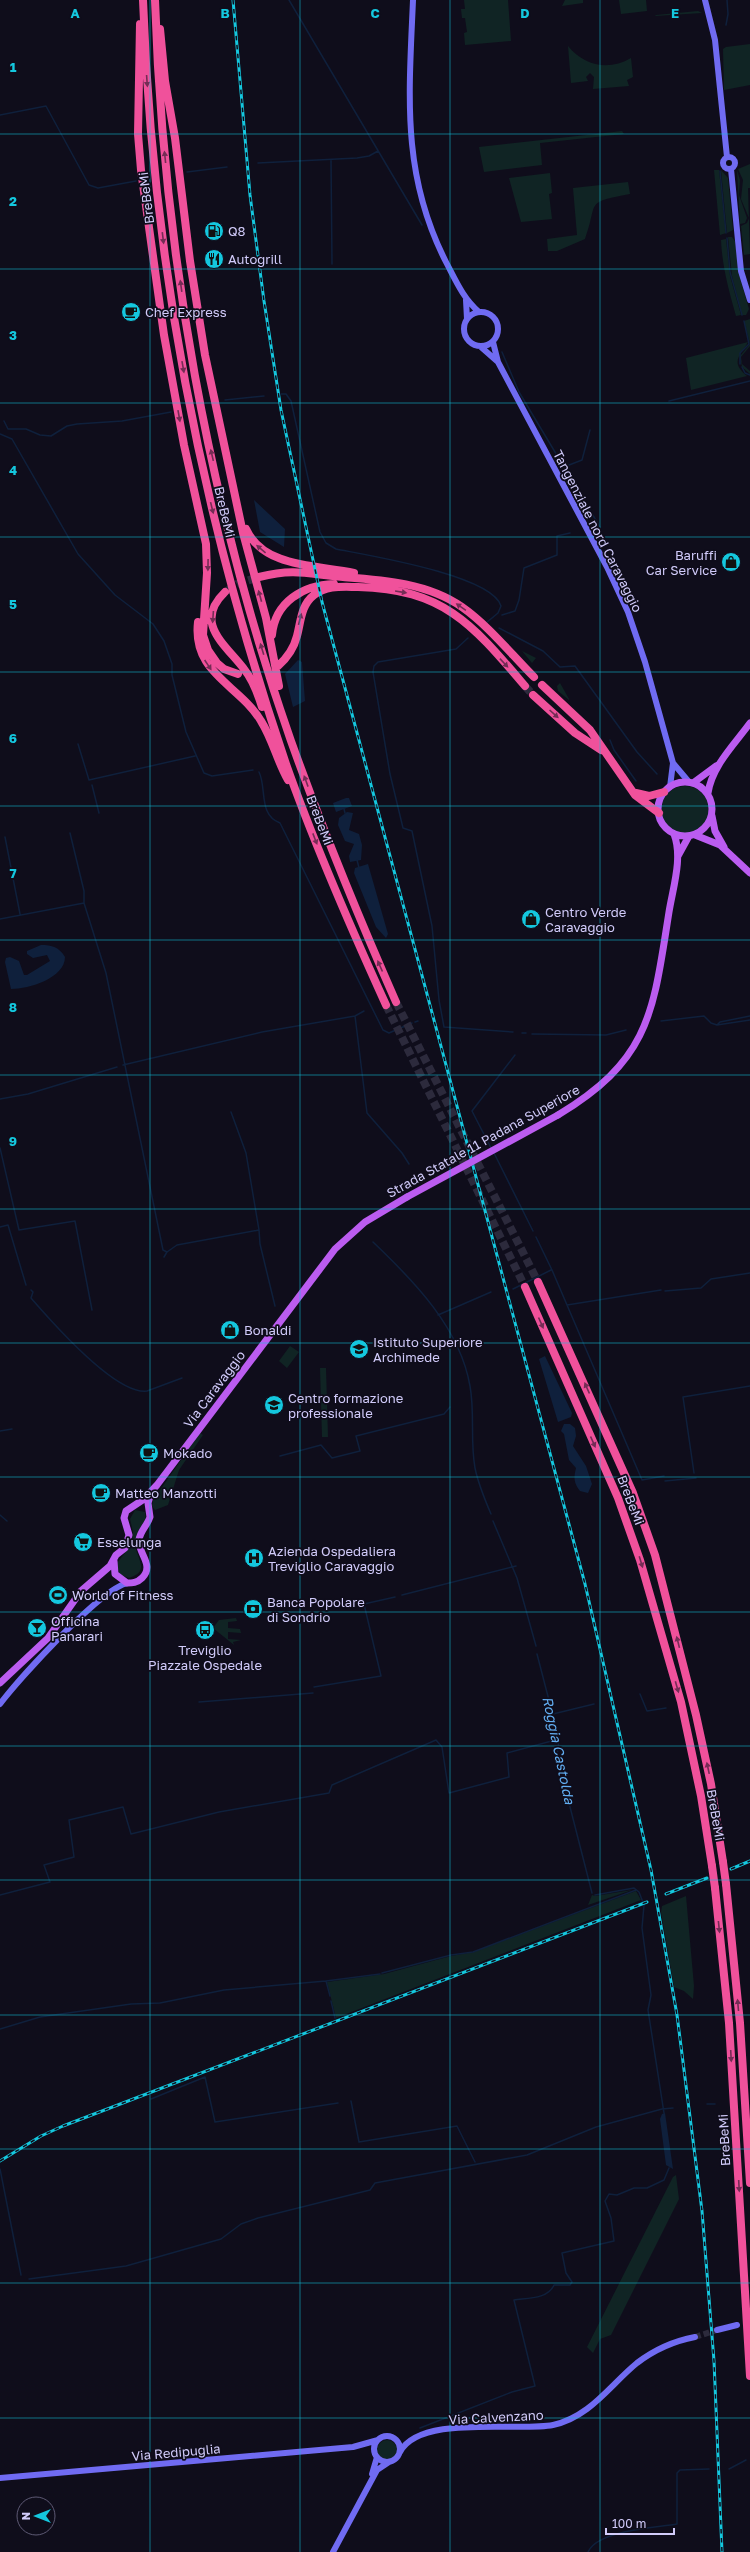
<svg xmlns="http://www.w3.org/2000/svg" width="750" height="2552" font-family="'Golos Text',sans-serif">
  <rect width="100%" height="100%" fill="#0f0d1b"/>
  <path fill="#102424" d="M464 0H508L511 41 465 45 464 33 467 32 465 18H462L461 9H465Z
    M565 0H583V3L562 6Z
    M619 0H646L647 11 621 14Z
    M698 11 702 13 655 16 656 15Z
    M750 44V85L724 90 723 49 726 47Z
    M568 46C584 66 609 71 631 58L633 77 627 80 629 86 593 89 594 77 590 73 586 77 588 81 571 83Z
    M622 131 624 134 540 143 542 165 484 172 479 147Z
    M750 164V188H748L750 254 744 255 741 226 747 223 749 218 741 199 743 180 738 169Z
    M714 170H719L726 233 720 235Z
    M721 170 728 178 733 230 727 233Z
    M737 170 740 180 739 195 747 218 745 223 740 224Z
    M550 173 552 193 549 194 552 219 521 222 509 178Z
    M628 182 630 194C583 203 599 201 585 239L557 251H548L547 239 577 235 573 188Z
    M728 237H732L735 241 740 278 749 309 746 315H742L732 276Z
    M726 239 730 276 741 315 736 316C729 291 722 266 721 240Z
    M750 319V346L741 357 742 364 750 371V374L742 367 740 356 750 344 744 321Z
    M748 342C741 356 729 361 747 376L691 390 686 358Z
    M522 651 536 658 532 663Z
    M560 683 569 699V700L558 691 557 686Z
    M661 810a24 24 0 1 1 48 0a24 24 0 1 1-48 0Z
    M290 1346 299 1352 287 1368 279 1361Z
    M320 1368H326L328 1437H322Z
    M200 1433 203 1435 179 1470 168 1505 155 1510 152 1506 153 1500Z
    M135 1510 145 1512 146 1520C142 1529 136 1533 135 1543 135 1557 152 1571 129 1578L119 1574 117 1563 131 1545 133 1532 130 1519Z
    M236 1618 237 1621 228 1622V1628L240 1629 241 1633 228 1632V1639L241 1640 233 1642 234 1645 213 1628 219 1620Z
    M632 1890 588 1905 592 1895 595 1896Z
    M636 1891 641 1900 336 2018 327 1982 384 1974 451 1956 473 1952Z
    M686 1896 694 1986 693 1999 684 1991 674 1987 661 1912 662 1906Z
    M676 2175 679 2199 611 2335 600 2339 593 2353 587 2347 673 2177Z
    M377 2450a10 10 0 1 1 20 0a10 10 0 1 1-20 0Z"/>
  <path fill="#0f203c" d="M254 500 285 529 284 547 260 532Z
    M298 660 302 662 305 701 293 707 285 674Z
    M346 798H349L352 806 336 812 333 803Z
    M347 812 353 813 349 830 359 834 362 845 361 860 350 862 349 856 354 844 345 841 338 825 339 818Z
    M368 864 388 934 386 938 376 927 354 873 355 868Z
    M41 945C52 945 59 947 65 957 65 978 29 989 11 989L5 962 6 958 10 957 19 961 24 975H27L50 961 47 955 33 958 27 954V951Z
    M545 1356 572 1413 571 1417 558 1422 539 1359Z
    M564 1424H570L575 1428 576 1436 573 1446 586 1466 592 1484 588 1493 580 1491C573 1482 574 1477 576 1468L569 1460 564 1434 561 1431Z
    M665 2113 673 2169 666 2165 660 2119 662 2114Z"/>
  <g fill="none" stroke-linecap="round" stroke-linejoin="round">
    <path stroke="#0f203c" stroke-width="1.5" d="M289 0 422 225
      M726 25 728 14 727 0
      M0 115 46 106 89 185 98 188 136 181
      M331 160 332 264
      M258 163 357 158 369 156 378 151
      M720 171 726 233
      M187 172 227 167
      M727 238 730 272 742 315
      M502 352 519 392 600 527
      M740 364V353L749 344 744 321
      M742 367 745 373 750 375
      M281 394H286L291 401 320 532 326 543 336 549C366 555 492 575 501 606L498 613 486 623
      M225 400 264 396
      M669 401 750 381
      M4 421 8 429H26L40 435 51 436 67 426 77 424 122 421 171 412
      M0 434 12 439 78 554 115 595 153 624 164 641 172 664V675L186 732 204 773 212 776 253 770
      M564 467 582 460 590 430
      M502 615 515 611 519 600 524 568 557 555V536L570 533
      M499 628 543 651 560 667 575 666 637 752 657 774
      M468 638 456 649 378 662 374 666 373 672 390 774 403 828 412 831 432 926 439 1000 444 1027 513 1032
      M610 740 614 750 636 781
      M78 744 89 780 195 756
      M259 772C267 788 258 815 280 823L383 1030 389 1033 412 1023
      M92 785 99 813
      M344 809 345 813
      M70 833 84 891V903L106 973 163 1250 167 1252
      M5 837 20 914
      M357 860 359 868
      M0 919 84 903
      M355 1016 367 1113 402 1153 409 1164
      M661 1021 704 1016 711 1023 717 1025 720 1022 750 1016
      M415 1022 418 1021
      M717 1025 750 1020
      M522 1033H526
      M532 1034 606 1035 626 1030
      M123 1065 262 1032 355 1016 364 1011
      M0 1099 28 1094 117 1067
      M231 1112 246 1153 259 1230
      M0 1148 19 1230 75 1221 92 1310
      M491 1148 472 1111 515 1055
      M494 1153 533 1231
      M0 1227 8 1225 26 1285
      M536 1237 552 1270 642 1480 664 1476
      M373 1242C414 1281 460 1328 470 1386 475 1413 470 1441 475 1468 478 1483 485 1500 491 1514
      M164 1257 167 1252 177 1245 259 1230 260 1244 275 1306
      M513 1289 551 1270
      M31 1290 33 1292 31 1298C51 1321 115 1395 147 1391L182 1378
      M665 1291 701 1288 711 1279 750 1273
      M567 1305 661 1290
      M438 1315 491 1292
      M0 1431 12 1429
      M280 1456 321 1445 332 1458 360 1451 356 1436 444 1414 450 1407
      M694 1473 683 1397 750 1386
      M665 1481 696 1478
      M0 1515 7 1521
      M493 1521 517 1578 536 1646
      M402 1595 516 1566
      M537 1654 559 1739 557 1756 592 1893
      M314 1687 381 1676 364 1604 395 1597
      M640 1694 647 1711 666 1708
      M199 1702 313 1693
      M553 1714 594 1704
      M0 1895 50 1882 44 1865 74 1857 69 1820 123 1807 131 1834 219 1812 329 1793 332 1785 436 1740 442 1747 449 1793 509 1777 507 1753 559 1739
      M595 1895 634 1888 639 1892 644 1905 642 1928 651 1995 648 2010 664 2113
      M382 1973 451 1955 473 1952 636 1890
      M326 1981 330 1996
      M331 2001 335 2018
      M0 2029 40 2017 131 2004 160 2003 224 1990 326 1981 380 1974
      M151 2099 205 2077 215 2122 338 2103
      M351 2101 359 2142 457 2126 475 2162
      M707 2104H715
      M0 2169 21 2275
      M29 2279 126 2266 221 2239 241 2224 258 2218 370 2190 375 2183 527 2155 596 2127 662 2109 673 2108
      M420 2428 512 2392 535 2386 514 2300C528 2298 548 2299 554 2285H570L572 2282 566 2273 562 2253 614 2241 611 2218 605 2201 609 2194 617 2195 634 2188H647L664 2180 669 2168
      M729 2469 746 2460
      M588 2552C598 2530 655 2528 677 2524V2473L680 2470 709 2469"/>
    <path stroke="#2c2a3c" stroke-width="6" stroke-dasharray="6 3" stroke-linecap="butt" d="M695 2337 717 2330"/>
    <path stroke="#2c2a3c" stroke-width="8" stroke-dasharray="8 4" stroke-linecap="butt" d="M227 591 237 584 259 577
      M525 686 533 695
      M396 1002 538 1282
      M386 1005 525 1287"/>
    <path stroke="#706bf2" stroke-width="6" d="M413 0C409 95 401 174 446 262 456 281 463 298 479 312
      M705 0 715 40 727 157
      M723 163a6 6 0 1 1 12 0a6 6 0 1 1-12 0Z
      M731 169 741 271 750 300
      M466 300 467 319
      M464 329a17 17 0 1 1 34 0a17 17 0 1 1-34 0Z
      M493 342 498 362 607 567 628 612 645 662 673 763 689 782
      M481 347 498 362
      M670 787 673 763
      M0 1704C19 1679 102 1587 128 1583
      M717 2330 737 2325
      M374 2449a13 13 0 1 1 26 0a13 13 0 1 1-26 0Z
      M400 2452C420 2414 517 2432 553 2425 590 2417 610 2385 637 2363 654 2350 674 2341 695 2337
      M372 2474 377 2457
      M0 2478 353 2447 378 2440
      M333 2552 377 2470 389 2462"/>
    <path stroke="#bb5cf0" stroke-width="7" d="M658 809a27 27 0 1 1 54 0a27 27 0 1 1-54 0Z
      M693 783 716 766
      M708 793C712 766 734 745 750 723
      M712 816 715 831 724 847
      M695 835 720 845 750 873
      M678 856 689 836
      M558 1115C651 1059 653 1012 669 912 673 887 683 858 674 834
      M114 1561 115 1574 127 1583C132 1583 137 1583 142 1578 155 1565 138 1554 139 1540 140 1531 147 1526 150 1517L148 1503 151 1493
      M0 1683 48 1638 81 1591 110 1566 116 1555 125 1548 129 1535 124 1518 126 1511 144 1499 157 1485 335 1249 365 1222 407 1197"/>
    <path stroke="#f0519b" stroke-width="8" d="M143 0C152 260 202 518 286 764 315 846 350 926 386 1005
      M155 0C163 250 208 504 291 741 323 830 358 916 396 1002
      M140 24 138 134 141 170 164 335 184 445 206 544 207 573 203 635 208 650 217 663 224 669 238 674
      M160 29 165 81 175 138 190 261 205 355 243 533 266 618 279 686
      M246 529C264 568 317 565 354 573
      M259 577C296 568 307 574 343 577 383 580 428 583 462 607 489 626 511 654 534 677
      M225 592C193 623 225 644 244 669 253 680 258 694 262 707
      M198 622C192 674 239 684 261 721 273 740 277 761 288 780
      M272 635C275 602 303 585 334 584
      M278 666C287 658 294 648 297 636 301 621 301 605 314 595 327 585 343 587 358 587 444 589 473 625 525 686
      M542 685 590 730 635 795 659 813
      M533 695 575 733 601 750
      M636 793 649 796 664 792
      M538 1282 633 1493 655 1555 696 1715 711 1784 723 1862
      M525 1287 618 1498 640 1560 681 1702 701 1796 712 1866
      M726 1884 740 2023 750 2183
      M715 1888 729 2023 750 2376"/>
    <defs>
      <path id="rail" d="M233 0 250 195 264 301 281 410 322 602 585 1584 651 1870 677 2015 702 2211 714 2361 722 2552
        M731 1869 750 1861
        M666 1894 707 1878
        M0 2161 41 2136 63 2126 647 1902"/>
    </defs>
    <use href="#rail" stroke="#14c7de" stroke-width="3"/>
    <use href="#rail" stroke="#0f0d1b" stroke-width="1.5" stroke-dasharray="4.5" stroke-linecap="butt"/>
    <path stroke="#bb5cf0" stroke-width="7" d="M407 1197 558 1115"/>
    <path stroke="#f0519b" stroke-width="8" d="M723 1862 726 1884
      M712 1866 715 1888"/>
  </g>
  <defs><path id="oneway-solid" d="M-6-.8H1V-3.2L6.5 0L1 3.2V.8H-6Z"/></defs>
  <g fill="#742c55">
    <use href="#oneway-solid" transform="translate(147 81) rotate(86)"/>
    <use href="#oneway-solid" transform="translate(165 157) rotate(-96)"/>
    <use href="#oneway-solid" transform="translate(163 238) rotate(83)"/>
    <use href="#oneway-solid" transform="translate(181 286) rotate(-98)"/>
    <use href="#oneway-solid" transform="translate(183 367) rotate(80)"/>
    <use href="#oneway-solid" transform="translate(179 416) rotate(80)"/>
    <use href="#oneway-solid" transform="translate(212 455) rotate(-103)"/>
    <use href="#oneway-solid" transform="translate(212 508) rotate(76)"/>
    <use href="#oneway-solid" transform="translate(261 549) rotate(-140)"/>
    <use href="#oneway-solid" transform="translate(208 565) rotate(91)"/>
    <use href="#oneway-solid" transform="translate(401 592) rotate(9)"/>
    <use href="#oneway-solid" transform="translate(260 596) rotate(-105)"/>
    <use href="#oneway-solid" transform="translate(461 607) rotate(-145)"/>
    <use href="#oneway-solid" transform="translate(213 617) rotate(94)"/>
    <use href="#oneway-solid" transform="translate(300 619) rotate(-76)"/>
    <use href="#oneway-solid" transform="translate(262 649) rotate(-107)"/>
    <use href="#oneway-solid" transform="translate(504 663) rotate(47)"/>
    <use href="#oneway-solid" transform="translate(208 665) rotate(56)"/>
    <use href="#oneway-solid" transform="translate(554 714) rotate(42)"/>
    <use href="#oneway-solid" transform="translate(306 781) rotate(-110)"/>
    <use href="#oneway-solid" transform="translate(315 839) rotate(69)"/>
    <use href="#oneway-solid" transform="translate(380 966) rotate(-114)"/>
    <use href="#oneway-solid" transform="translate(541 1323) rotate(66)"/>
    <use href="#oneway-solid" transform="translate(587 1388) rotate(-114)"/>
    <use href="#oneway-solid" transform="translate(593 1442) rotate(66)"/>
    <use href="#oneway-solid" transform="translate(641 1562) rotate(73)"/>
    <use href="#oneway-solid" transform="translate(678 1642) rotate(-104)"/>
    <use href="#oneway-solid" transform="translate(677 1687) rotate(74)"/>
    <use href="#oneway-solid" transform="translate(708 1768) rotate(-102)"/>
    <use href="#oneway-solid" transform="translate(719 1927) rotate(84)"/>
    <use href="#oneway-solid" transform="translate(738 2005) rotate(-95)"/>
    <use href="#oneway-solid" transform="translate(731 2056) rotate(87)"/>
    <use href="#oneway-solid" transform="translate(739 2186) rotate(87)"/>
  </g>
  <path fill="none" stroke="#14c7de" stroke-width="1" stroke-opacity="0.55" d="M150 0V2552M300 0V2552M450 0V2552M600 0V2552M0 134H750M0 269H750M0 403H750M0 537H750M0 672H750M0 806H750M0 940H750M0 1075H750M0 1209H750M0 1343H750M0 1477H750M0 1612H750M0 1746H750M0 1880H750M0 2015H750M0 2149H750M0 2283H750M0 2418H750"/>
  <defs>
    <symbol id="fuel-disc" viewBox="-11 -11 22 22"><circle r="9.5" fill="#14c7de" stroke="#0f0d1b"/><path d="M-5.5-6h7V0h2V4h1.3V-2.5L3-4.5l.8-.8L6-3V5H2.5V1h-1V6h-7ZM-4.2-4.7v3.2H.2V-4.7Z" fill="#111"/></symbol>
    <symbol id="restaurant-disc" viewBox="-11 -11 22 22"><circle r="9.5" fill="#14c7de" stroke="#0f0d1b"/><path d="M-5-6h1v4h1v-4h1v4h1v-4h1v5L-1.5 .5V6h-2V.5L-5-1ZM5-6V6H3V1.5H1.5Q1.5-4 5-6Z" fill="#111"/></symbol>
    <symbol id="cafe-disc" viewBox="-11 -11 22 22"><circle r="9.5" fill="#14c7de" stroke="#0f0d1b"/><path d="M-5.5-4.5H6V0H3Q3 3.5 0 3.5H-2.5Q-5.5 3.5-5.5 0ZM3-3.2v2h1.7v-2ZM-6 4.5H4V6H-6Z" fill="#111"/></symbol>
    <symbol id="shop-disc" viewBox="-11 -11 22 22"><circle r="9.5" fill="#14c7de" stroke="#0f0d1b"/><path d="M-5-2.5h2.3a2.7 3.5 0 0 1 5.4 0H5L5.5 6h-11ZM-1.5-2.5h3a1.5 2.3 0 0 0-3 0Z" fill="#111"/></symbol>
    <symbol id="school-disc" viewBox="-11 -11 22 22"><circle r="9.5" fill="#14c7de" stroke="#0f0d1b"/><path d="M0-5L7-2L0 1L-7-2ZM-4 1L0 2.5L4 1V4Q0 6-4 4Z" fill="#111"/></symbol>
    <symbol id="supermarket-disc" viewBox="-11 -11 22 22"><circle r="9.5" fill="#14c7de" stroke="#0f0d1b"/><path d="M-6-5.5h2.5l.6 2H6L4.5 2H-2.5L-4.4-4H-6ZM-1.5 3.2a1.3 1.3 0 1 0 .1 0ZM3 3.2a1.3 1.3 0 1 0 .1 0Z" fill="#111"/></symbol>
    <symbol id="hospital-disc" viewBox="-11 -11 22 22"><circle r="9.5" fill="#14c7de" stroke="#0f0d1b"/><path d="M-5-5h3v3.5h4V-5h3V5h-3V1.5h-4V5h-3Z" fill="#111"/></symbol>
    <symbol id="stadium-disc" viewBox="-11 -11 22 22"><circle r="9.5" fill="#14c7de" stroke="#0f0d1b"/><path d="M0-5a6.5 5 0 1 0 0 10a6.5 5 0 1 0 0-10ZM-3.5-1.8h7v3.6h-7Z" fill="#111"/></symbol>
    <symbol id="bank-disc" viewBox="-11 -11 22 22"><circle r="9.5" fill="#14c7de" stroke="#0f0d1b"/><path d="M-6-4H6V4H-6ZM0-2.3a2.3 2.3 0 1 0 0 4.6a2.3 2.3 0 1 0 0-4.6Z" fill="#111"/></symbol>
    <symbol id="bar-disc" viewBox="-11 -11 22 22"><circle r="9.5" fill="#14c7de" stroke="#0f0d1b"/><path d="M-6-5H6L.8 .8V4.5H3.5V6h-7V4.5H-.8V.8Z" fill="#111"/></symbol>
    <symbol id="bus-disc" viewBox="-11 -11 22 22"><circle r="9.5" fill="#14c7de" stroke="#0f0d1b"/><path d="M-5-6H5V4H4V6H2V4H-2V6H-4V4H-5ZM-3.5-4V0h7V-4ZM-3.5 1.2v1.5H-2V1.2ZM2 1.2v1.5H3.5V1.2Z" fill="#111"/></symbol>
  </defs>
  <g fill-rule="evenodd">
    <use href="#fuel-disc" x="203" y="220" width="22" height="22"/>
    <use href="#restaurant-disc" x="203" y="248" width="22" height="22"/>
    <use href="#cafe-disc" x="120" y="301" width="22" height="22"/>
    <use href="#shop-disc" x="720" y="551" width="22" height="22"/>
    <use href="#shop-disc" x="520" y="908" width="22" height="22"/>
    <use href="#shop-disc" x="219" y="1319" width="22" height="22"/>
    <use href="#school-disc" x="348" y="1338" width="22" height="22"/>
    <use href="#school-disc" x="263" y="1394" width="22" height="22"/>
    <use href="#cafe-disc" x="138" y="1442" width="22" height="22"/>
    <use href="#cafe-disc" x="90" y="1482" width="22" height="22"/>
    <use href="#supermarket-disc" x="72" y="1531" width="22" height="22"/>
    <use href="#hospital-disc" x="243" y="1547" width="22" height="22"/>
    <use href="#stadium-disc" x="47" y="1584" width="22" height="22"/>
    <use href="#bank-disc" x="242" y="1598" width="22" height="22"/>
    <use href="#bar-disc" x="26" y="1617" width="22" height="22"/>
    <use href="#bus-disc" x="194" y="1619" width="22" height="22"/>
  </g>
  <g text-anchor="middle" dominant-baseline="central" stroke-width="3.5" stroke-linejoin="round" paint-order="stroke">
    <g font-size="13" fill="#d1cbfa" stroke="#0f0d1b">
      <text transform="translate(146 198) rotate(-97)">BreBeMi</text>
      <text transform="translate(225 512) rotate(77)">BreBeMi</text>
      <text transform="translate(598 531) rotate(63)">Tangenziale nord Caravaggio</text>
      <text transform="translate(320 820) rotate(69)">BreBeMi</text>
      <text transform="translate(483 1141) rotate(-29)">Strada Statale 11 Padana Superiore</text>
      <text transform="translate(214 1389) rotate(-53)">Via Caravaggio</text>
      <text transform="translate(631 1500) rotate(69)">BreBeMi</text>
      <text transform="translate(716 1815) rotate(80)">BreBeMi</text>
      <text transform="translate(724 2140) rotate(-93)">BreBeMi</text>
      <text transform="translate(496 2417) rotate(-3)">Via Calvenzano</text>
      <text transform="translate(176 2452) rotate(-5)">Via Redipuglia</text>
    </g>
    <g font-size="13" fill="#d1cbfa" stroke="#0f0d1b" text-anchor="start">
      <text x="228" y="231">Q8</text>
      <text x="228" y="259">Autogrill</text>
      <text x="145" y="312">Chef Express</text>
      <text x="717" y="555" text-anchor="end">Baruffi<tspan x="717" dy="15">Car Service</tspan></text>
      <text x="545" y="912">Centro Verde<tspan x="545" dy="15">Caravaggio</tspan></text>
      <text x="244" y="1330">Bonaldi</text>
      <text x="373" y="1342">Istituto Superiore<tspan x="373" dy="15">Archimede</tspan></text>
      <text x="288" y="1398">Centro formazione<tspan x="288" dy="15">professionale</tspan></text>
      <text x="163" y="1453">Mokado</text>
      <text x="115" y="1493">Matteo Manzotti</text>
      <text x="97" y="1542">Esselunga</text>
      <text x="268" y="1551">Azienda Ospedaliera<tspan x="268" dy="15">Treviglio Caravaggio</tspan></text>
      <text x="72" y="1595">World of Fitness</text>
      <text x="267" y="1602">Banca Popolare<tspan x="267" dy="15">di Sondrio</tspan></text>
      <text x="51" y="1621">Officina<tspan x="51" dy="15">Panarari</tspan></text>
      <text x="205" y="1650" text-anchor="middle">Treviglio<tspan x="205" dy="15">Piazzale Ospedale</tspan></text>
    </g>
    <g font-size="14" font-style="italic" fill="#62adf1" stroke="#0f0d1b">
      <text transform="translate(559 1750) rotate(78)">Roggia Castolda</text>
    </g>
  </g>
  <g font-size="13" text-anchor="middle" font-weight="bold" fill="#14c7de" stroke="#0f0d1b" stroke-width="3.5" stroke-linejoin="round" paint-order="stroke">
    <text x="75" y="18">A</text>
    <text x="225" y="18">B</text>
    <text x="375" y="18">C</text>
    <text x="525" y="18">D</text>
    <text x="675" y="18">E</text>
    <text x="13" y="72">1</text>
    <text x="13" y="206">2</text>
    <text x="13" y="340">3</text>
    <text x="13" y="475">4</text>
    <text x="13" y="609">5</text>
    <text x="13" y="743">6</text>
    <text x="13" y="878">7</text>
    <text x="13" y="1012">8</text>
    <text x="13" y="1146">9</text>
  </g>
  <g transform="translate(36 2516) rotate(270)"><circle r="19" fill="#0f0d1b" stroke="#5d5974"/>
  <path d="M0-3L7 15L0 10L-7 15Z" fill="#14c7de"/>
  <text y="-6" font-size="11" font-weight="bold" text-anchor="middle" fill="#d1cbfa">N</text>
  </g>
  <path d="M606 2528v6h68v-6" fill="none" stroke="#d1cbfa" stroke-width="2"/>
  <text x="612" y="2528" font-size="12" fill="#d1cbfa" stroke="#0f0d1b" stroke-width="3" paint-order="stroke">100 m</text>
</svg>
